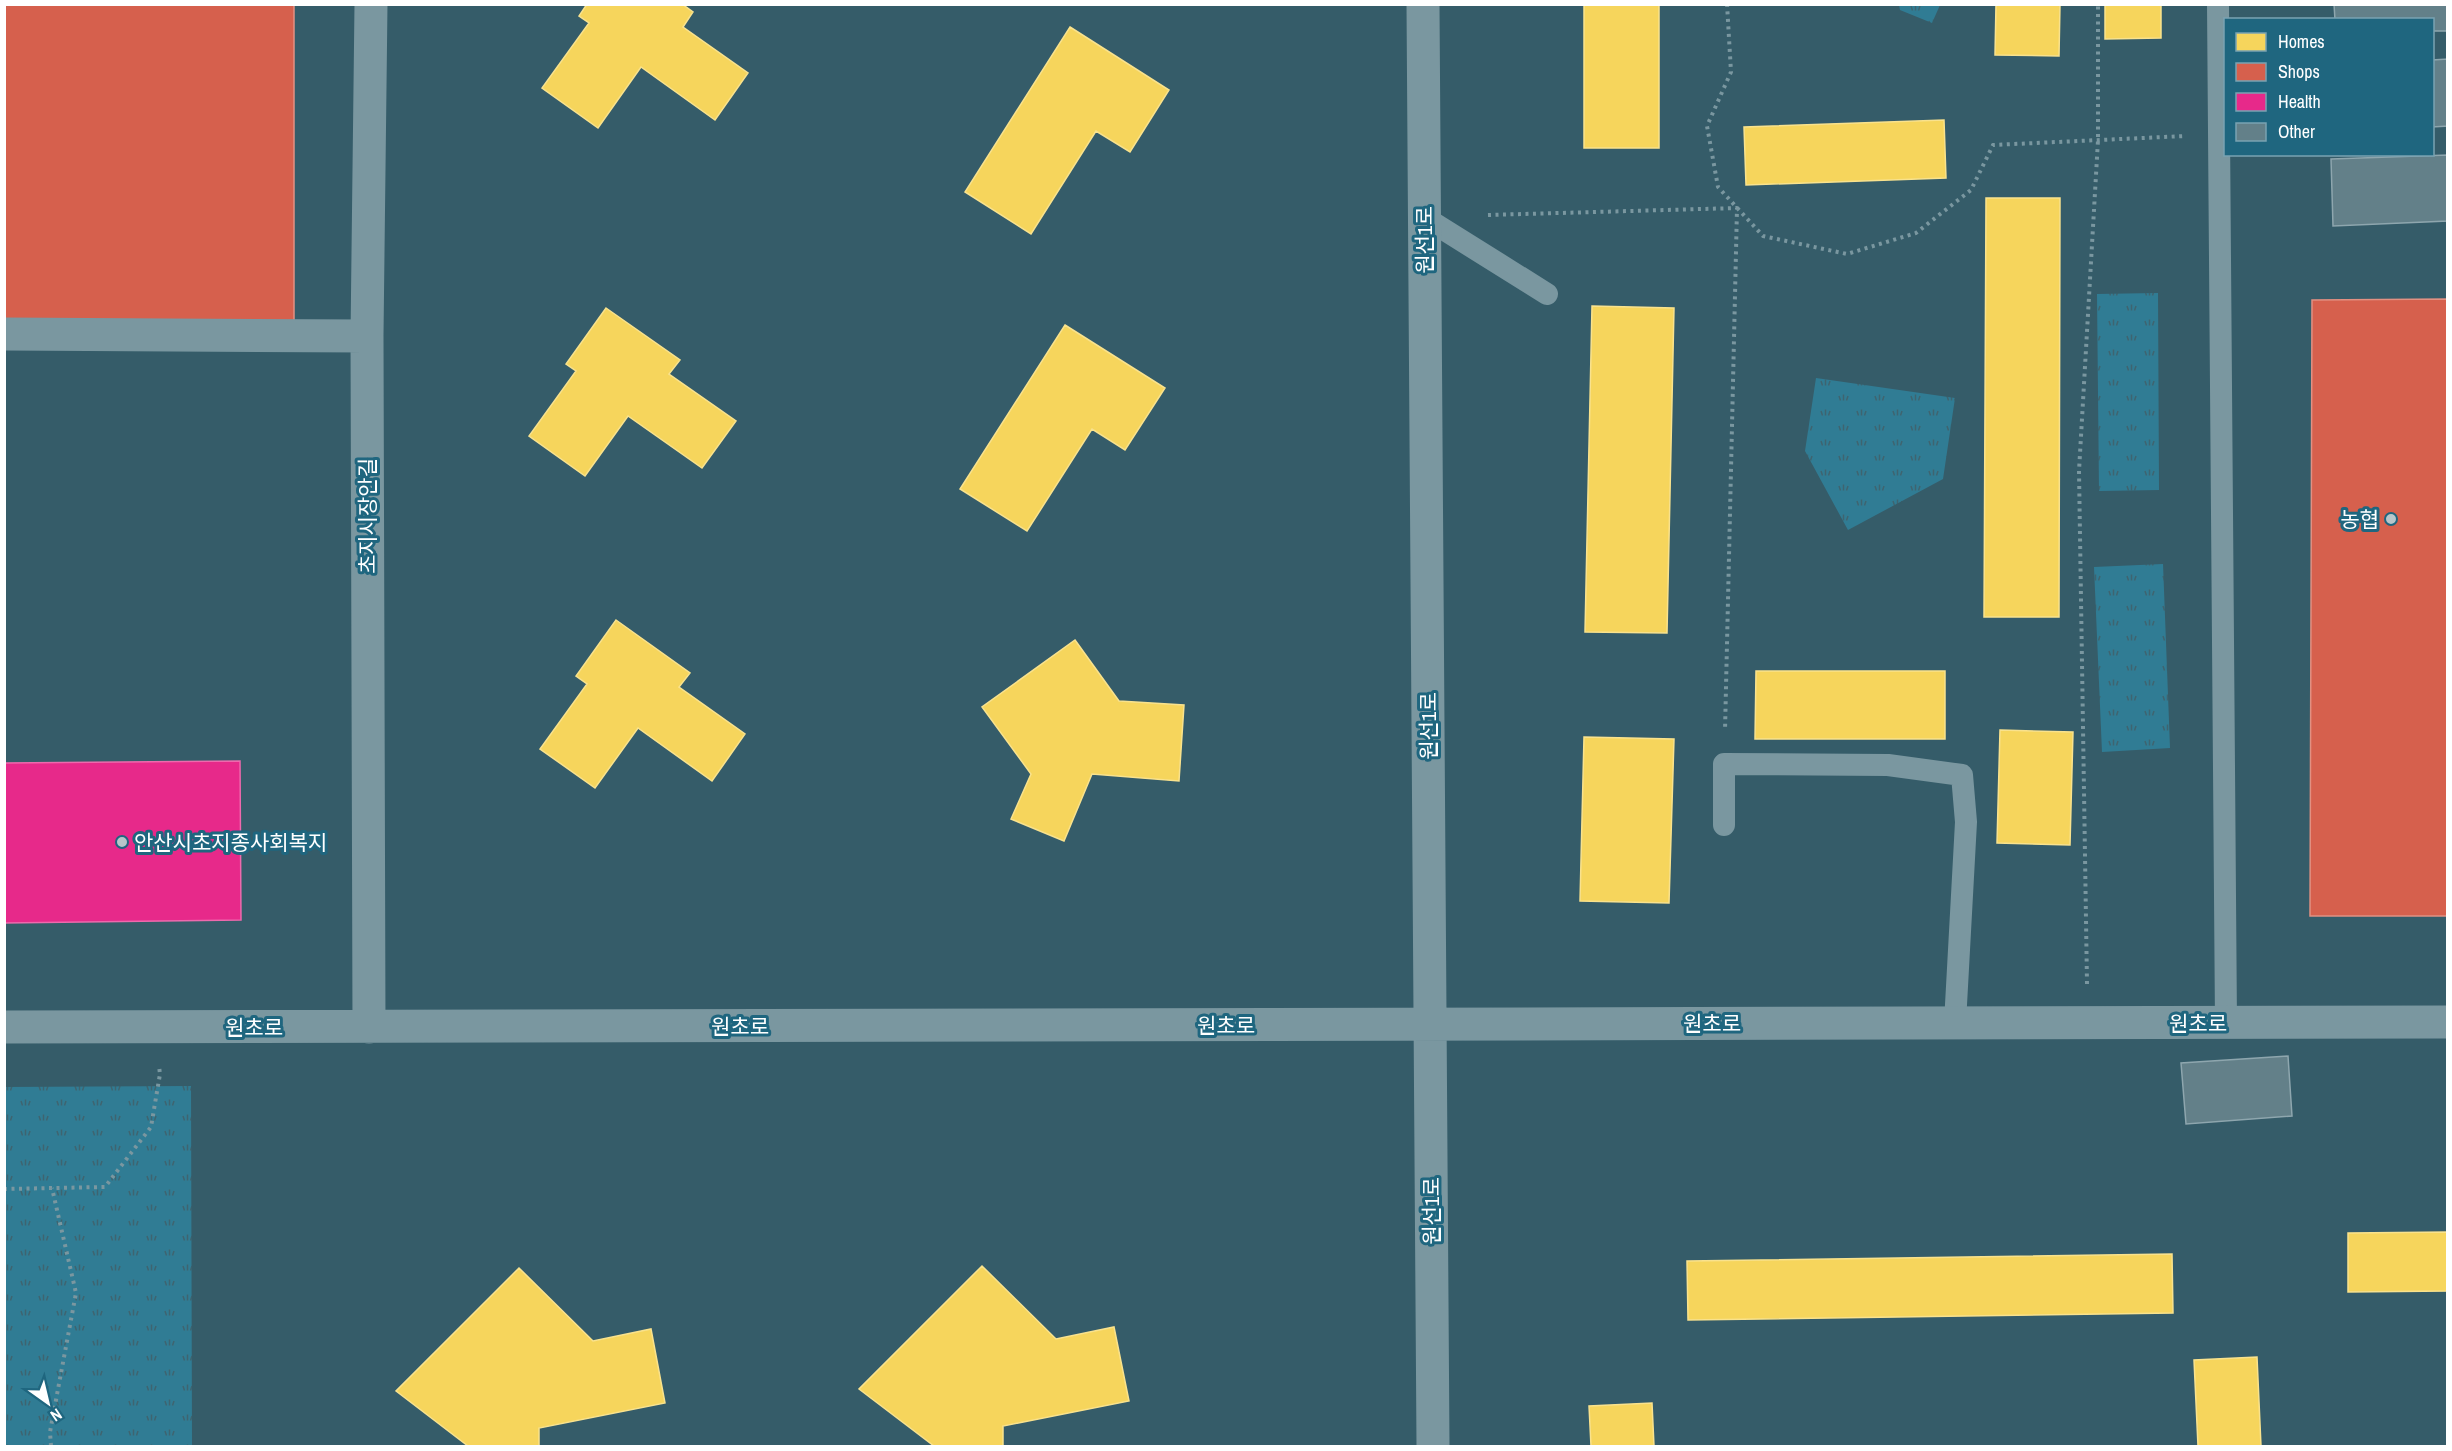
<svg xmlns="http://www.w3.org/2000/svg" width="2452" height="1451" font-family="'Archivo Narrow','Noto Sans KR',sans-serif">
  <defs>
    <pattern id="park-tufts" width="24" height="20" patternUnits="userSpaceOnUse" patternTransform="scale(1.5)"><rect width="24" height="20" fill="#307c94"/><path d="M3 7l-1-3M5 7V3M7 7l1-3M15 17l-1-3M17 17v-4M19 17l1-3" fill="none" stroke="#3e6470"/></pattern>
  </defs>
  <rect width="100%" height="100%" fill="#355c69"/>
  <path fill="url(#park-tufts)" d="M1899 5V4L1940 5 1932 23 1900 10Z
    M2158 293 2159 490 2099 491 2097 294Z
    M1816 378 1955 398 1943 479 1848 530 1805 451Z
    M2163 564 2170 748 2102 752 2094 567Z
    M191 1086 192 1446H5V1087Z"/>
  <path fill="#f6d55c" stroke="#f9e28d" stroke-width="1.5" d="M587 4H682L693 12 683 27 748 73 715 120 641 67 598 128 542 88 589 23 579 16Z
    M1584 4H1659V148H1584Z
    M1996 4H2060L2059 56 1995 55Z
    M2105 4H2161V38L2105 39Z
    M1070 27 1169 90 1130 152 1096 131 1031 234 965 192Z
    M1944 120 1946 178 1746 185 1744 127Z
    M1986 198H2060L2059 617H1984Z
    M1592 306 1674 308 1667 633 1585 632Z
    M606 308 680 360 669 374 736 421 702 468 628 416 585 476 529 436 576 371 566 364Z
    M1065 325 1165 388 1125 450 1092 429 1027 531 960 489Z
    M616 620 690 673 679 687 745 734 712 781 638 728 595 788 540 749 587 684 576 676Z
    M1075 640 1119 701 1184 705 1179 781 1092 774 1064 841 1011 819 1031 774 982 707Z
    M1756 671H1945V739H1755Z
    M2000 730 2073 732 2070 845 1997 843Z
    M1584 737 1674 739 1669 903 1580 901Z
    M2448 1232V1291L2348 1292V1233Z
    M2172 1254 2173 1313 1688 1320 1687 1261Z
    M982 1266 1056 1339 1114 1327 1129 1401 1003 1426V1446H934L859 1389Z
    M519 1268 593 1341 651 1329 665 1403 539 1428V1446H468L396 1391Z
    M2257 1357 2261 1446H2198L2194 1360Z
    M1652 1403 1654 1446H1591L1589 1406Z"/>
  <path fill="#d6604d" stroke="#e29082" stroke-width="1.5" d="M4 4H294V322L4 323Z
    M2448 299V916H2310L2312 300Z"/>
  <path fill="#e7298a" stroke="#ee69ad" stroke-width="1.5" d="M240 761 241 920 4 923V763Z"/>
  <path fill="#638089" stroke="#8ea6ae" stroke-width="1.5" d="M2334 4H2448V31H2432V20H2335Z
    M2448 59V126L2432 127V60Z
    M2448 155V221L2333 226 2331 159Z
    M2288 1056 2292 1116 2186 1124 2181 1063Z"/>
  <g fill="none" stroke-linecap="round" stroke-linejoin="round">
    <path stroke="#7a97a0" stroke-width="4" stroke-dasharray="3 4.5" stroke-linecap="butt" d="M1727 4 1731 72 1707 126 1718 187 1763 236 1847 254 1916 233 1971 190 1993 145 2185 136
      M1488 215 1737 208 1725 731
      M2087 984 2079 471 2098 140V4
      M4 1189 105 1187 151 1127 160 1074 159 1066
      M51 1446 50 1432 76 1293 52 1188"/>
    <path stroke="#7a97a0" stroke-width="22" d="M2218 4 2226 1023
      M1424 217 1547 294
      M1724 825V764L1888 765 1962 775 1966 822 1955 1023"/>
    <path stroke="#7a97a0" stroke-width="33" d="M1423 4 1433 1446
      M4 334 367 336
      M4 1027 2448 1022
      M369 1027 367 336 371 4"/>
  </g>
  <g fill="#b8c6ca" stroke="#1f667f" stroke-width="2">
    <circle cx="2391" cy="519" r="6"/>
    <circle cx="122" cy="842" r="6"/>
  </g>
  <g text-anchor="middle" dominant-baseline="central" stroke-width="6" stroke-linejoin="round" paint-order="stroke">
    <g font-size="21" fill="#fff" stroke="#1f667f">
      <text transform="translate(1424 240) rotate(-90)">원선1로</text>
      <text transform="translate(367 516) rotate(-90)">초지시장안길</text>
      <text transform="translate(1428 726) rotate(-90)">원선1로</text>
      <text x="1712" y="1023">원초로</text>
      <text x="2198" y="1023">원초로</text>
      <text x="1226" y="1025">원초로</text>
      <text x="740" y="1026">원초로</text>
      <text x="254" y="1027">원초로</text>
      <text transform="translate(1431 1211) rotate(-90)">원선1로</text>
    </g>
    <g font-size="21" fill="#fff" stroke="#1f667f" text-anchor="end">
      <text x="2379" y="519">농협</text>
      <text x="134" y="842" text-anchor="start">안산시초지종사회복지</text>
    </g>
  </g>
  <rect width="2452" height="1451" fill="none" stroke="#ffffff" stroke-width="12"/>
  <rect x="2224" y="18" width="210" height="138" fill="#1f667f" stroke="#79a3b2" stroke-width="1.5"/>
  <rect x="2236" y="33" width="30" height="18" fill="#f6d55c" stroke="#79a3b2" stroke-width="1.5"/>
  <text x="2278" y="48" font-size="18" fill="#ffffff">Homes</text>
  <rect x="2236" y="63" width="30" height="18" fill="#d6604d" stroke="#79a3b2" stroke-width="1.5"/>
  <text x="2278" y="78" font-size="18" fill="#ffffff">Shops</text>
  <rect x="2236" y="93" width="30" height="18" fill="#e7298a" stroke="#79a3b2" stroke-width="1.5"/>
  <text x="2278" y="108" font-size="18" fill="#ffffff">Health</text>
  <rect x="2236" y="123" width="30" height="18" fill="#638089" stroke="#79a3b2" stroke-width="1.5"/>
  <text x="2278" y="138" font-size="18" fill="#ffffff">Other</text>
  <g transform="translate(48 1403) rotate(146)" stroke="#1f667f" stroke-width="4.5" paint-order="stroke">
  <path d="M0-4.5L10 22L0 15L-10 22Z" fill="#ffffff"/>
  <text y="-9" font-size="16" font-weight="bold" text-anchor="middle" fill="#ffffff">N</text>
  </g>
</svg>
